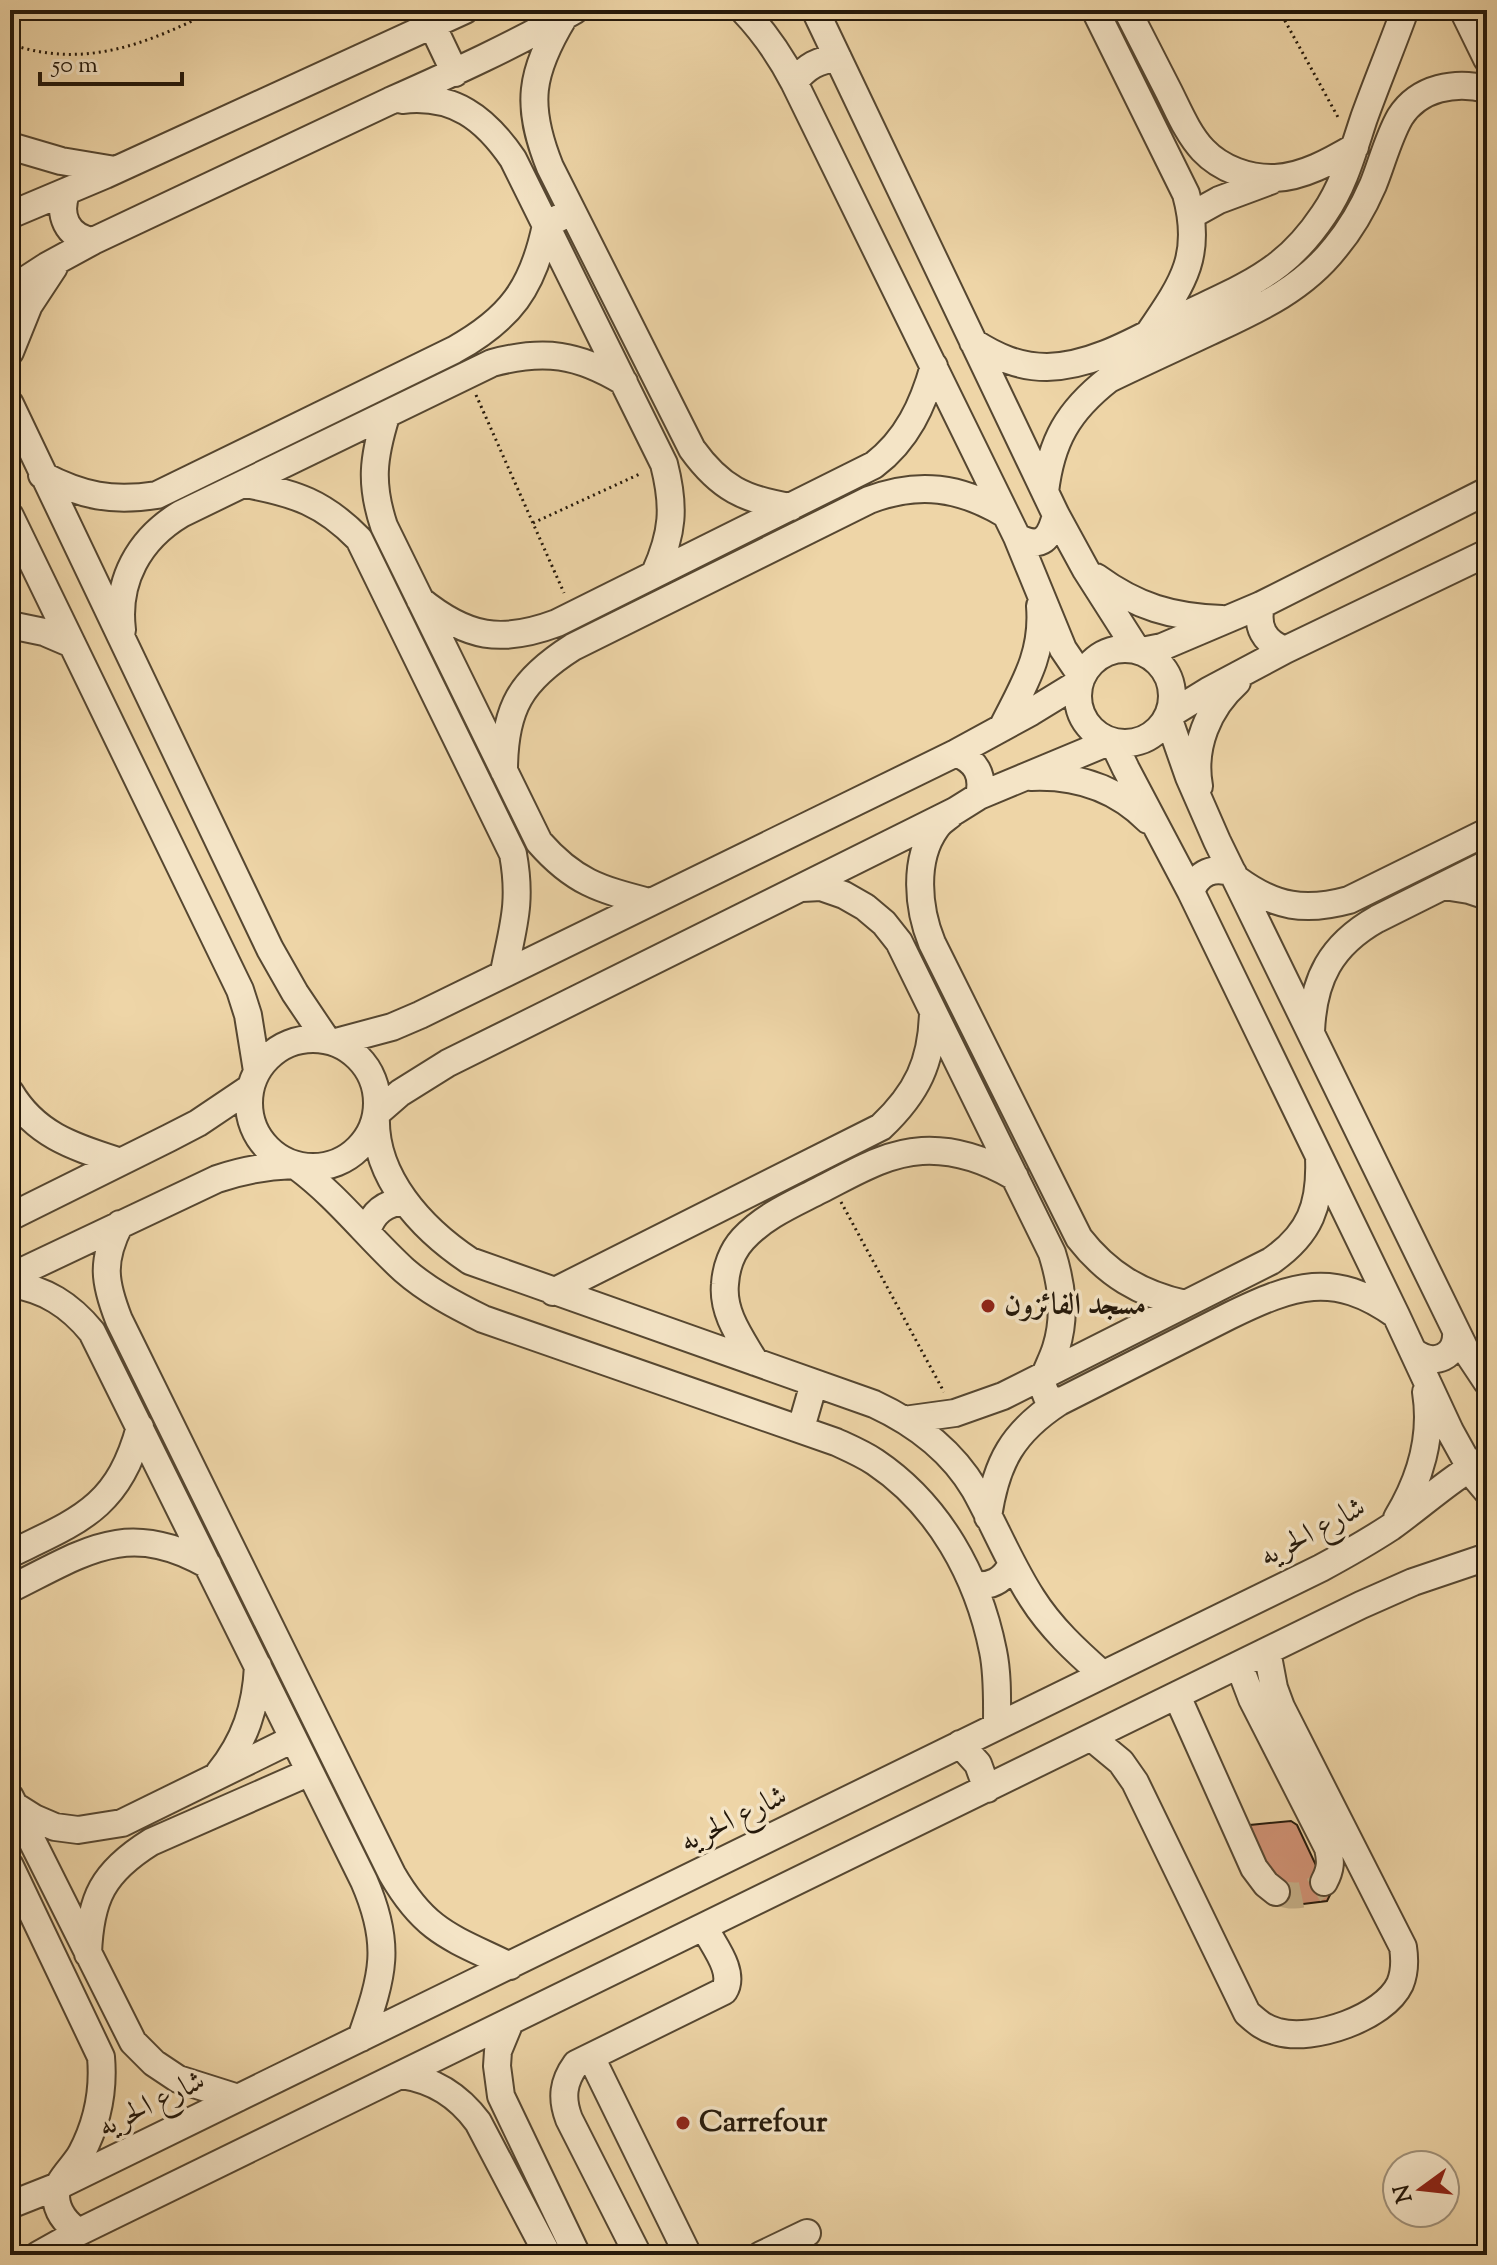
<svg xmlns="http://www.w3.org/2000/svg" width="1497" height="2265" font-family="'Sorts Mill Goudy',Amiri,serif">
  <rect width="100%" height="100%" fill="#eed5a7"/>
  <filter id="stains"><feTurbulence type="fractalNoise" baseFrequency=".0025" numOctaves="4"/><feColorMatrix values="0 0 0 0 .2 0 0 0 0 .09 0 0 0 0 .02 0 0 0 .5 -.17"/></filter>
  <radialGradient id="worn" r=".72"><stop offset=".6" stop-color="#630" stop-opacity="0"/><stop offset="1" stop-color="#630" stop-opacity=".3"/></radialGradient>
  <path fill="#d29376" stroke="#24180a" stroke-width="2" d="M1291 1821 1297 1825 1330 1895 1327 1901 1287 1906 1282 1901 1248 1831 1250 1825Z"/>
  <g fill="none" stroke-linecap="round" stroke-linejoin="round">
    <path stroke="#c6af88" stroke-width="26" stroke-dasharray="26 13" stroke-linecap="butt" d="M1276 1892C1295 1899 1309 1896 1324 1882"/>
    <defs>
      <path id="minor" d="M425 10 455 73
        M743 10C764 32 780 55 794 82L1017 537 1063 649 1082 677
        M815 10 1056 515 1086 570 1137 650
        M1095 10 1186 194C1203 256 1183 283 1149 333
        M1127 10C1141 37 1155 65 1169 92 1179 112 1188 134 1203 150 1221 169 1249 179 1275 178 1303 177 1331 161 1355 147
        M1463 10 1487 59
        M564 17C530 73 525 105 550 167L692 449C720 488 745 500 791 507
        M794 82C807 66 818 60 838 58
        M402 100C454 94 485 118 513 159L664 464C675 507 673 533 655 573
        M10 146 61 161 115 170
        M67 191C57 215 67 237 93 241
        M10 215 105 175 465 10
        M1192 215 1219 200 1270 181
        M10 290 47 266 93 241C192 194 291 147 390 101 453 73 515 45 575 10
        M973 342C996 357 1019 367 1047 367 1095 366 1141 337 1183 316 1216 300 1251 286 1279 264 1297 250 1312 232 1324 214 1344 185 1353 151 1364 118 1377 82 1392 46 1405 10
        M10 352 29 305 54 267
        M10 404 270 949 295 993 326 1039
        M386 416C373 458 370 484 384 526L539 842C574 882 599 889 649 902
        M42 475C82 496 112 502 157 495L454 350C510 319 533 288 546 225L572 211
        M245 484C295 493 324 503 359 539L513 854C522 903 513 926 504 972
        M1045 492C1051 441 1068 411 1109 379 1142 363 1175 348 1209 332 1256 310 1302 290 1335 248 1351 229 1363 208 1373 185 1382 163 1388 138 1400 117 1419 87 1456 81 1487 89
        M10 516 240 990 248 1015 257 1071
        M1017 537C1042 550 1050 538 1056 515
        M1096 577C1137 607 1172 617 1222 619
        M420 600C467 638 501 644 557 623L874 465C907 440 923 405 934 366
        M1261 605C1256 627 1264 642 1285 650
        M10 625 44 632 72 644
        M122 630C116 581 139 539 181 514L492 363C544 349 578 354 624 382
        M1078 696a47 47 0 1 1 94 0a47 47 0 1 1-94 0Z
        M1142 651 1162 647 1261 605 1487 491
        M1169 715 1208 691 1285 650 1487 553
        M1168 717 1189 777 1217 841 1465 1349 1487 1382
        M1002 728C1023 686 1044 655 1040 606
        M1113 742 1126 769 1191 892 1396 1315 1450 1431 1476 1478 1487 1491
        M956 753C976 761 984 775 979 796
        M504 771C504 708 521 680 573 647L869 500C919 481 960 487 1005 514
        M1031 777C1076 775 1116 788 1148 820
        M1199 786C1192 747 1208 708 1237 682
        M950 815C945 819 939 823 936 828 913 860 918 909 932 943L1079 1238C1107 1274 1140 1294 1185 1304
        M1238 880C1275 907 1305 912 1349 900L1487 832
        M1444 886 1469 890 1487 896
        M802 888 821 887 844 895 865 907 884 923 899 942 1052 1253C1062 1285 1066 1316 1056 1348 1052 1361 1045 1372 1042 1384L1047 1397 1059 1402
        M1191 892C1198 872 1214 866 1233 873
        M1311 1032C1313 979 1331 945 1377 919L1487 864
        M249 1103a64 64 0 1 1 128 0a64 64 0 1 1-128 0Z
        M336 1042 392 1027 420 1015 956 753 1031 712 1080 682
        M10 1092C36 1136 75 1147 121 1162
        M377 1113 400 1093 448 1063 955 811 979 796 1111 741
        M376 1115C373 1177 422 1229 470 1261L874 1404C915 1423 952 1451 975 1490 995 1526 1010 1564 1032 1598 1051 1628 1076 1651 1102 1674
        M296 1166C337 1196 367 1236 404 1270 428 1291 455 1305 483 1319L836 1442C849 1448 863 1454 875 1462 939 1505 978 1576 993 1651 998 1675 997 1701 997 1725
        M10 1217 169 1138 198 1123 250 1088
        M120 1224C101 1261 104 1282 119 1320L392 1874C426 1933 453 1938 510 1966
        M367 1231C373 1212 385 1203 405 1201
        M10 1277 217 1179C243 1170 267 1166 294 1165
        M10 1284C45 1289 70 1305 92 1332L364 1881C392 1945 383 1975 361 2038
        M553 1292 881 1127C917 1093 932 1062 933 1012
        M1414 1352C1434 1367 1458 1357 1456 1331
        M755 1362C741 1338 722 1313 725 1284 726 1268 732 1251 743 1239 764 1216 793 1204 820 1190 852 1174 885 1153 922 1151 956 1149 986 1160 1015 1177
        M904 1420 955 1413 1003 1396 1271 1261C1310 1234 1321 1205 1319 1158
        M801 1428 814 1383
        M988 1517C996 1462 1013 1432 1059 1402L1229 1316C1293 1285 1333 1270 1396 1315
        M1397 1518C1420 1480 1433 1436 1426 1392
        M10 1554C80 1520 118 1508 140 1427
        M973 1585C991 1587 1003 1581 1012 1564
        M10 1589C85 1552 127 1519 208 1565
        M1239 1665 1252 1699 1328 1848C1331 1861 1331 1869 1324 1882
        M1177 1696 1254 1868 1266 1884 1276 1892
        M1092 1738 1121 1762 1135 1782 1247 2013C1257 2022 1265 2029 1278 2032 1313 2042 1384 2018 1400 1984 1405 1972 1405 1960 1403 1947L1281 1707 1274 1688 1267 1651
        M960 1744 978 1764 987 1789
        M219 1773C245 1741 256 1707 258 1666
        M10 1797 133 2042 154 2063 178 2079 238 2098
        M15 1806 34 1818 55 1827 78 1830 122 1823 293 1739
        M10 1866 101 2057C104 2091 97 2124 81 2154 73 2168 56 2181 56 2197 57 2213 67 2224 79 2232
        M88 1954C90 1898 103 1872 151 1842L310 1772
        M510 2022 498 2051 497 2066 501 2096 577 2255
        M591 2057 688 2255
        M401 2075C434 2080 458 2095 478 2122L548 2255
        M10 2205 58 2186 1321 1568C1345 1555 1368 1542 1391 1527 1423 1504 1452 1477 1487 1458
        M38 2255 79 2232 1361 1605 1413 1582 1487 1557
        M638 2255 569 2119C561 2098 563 2082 576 2064L724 1991C736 1972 713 1945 704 1927
        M761 2255 807 2233"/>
    </defs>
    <use href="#minor" stroke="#564731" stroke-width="30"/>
    <path stroke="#24180a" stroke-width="3" stroke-dasharray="2 4" stroke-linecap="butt" d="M1279 10 1339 119
      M10 44C86 70 148 43 215 10
      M476 395 564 593
      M533 523 642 473
      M841 1202 944 1392"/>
    <use href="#minor" stroke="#f4e4c6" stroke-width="26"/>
  </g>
  <g fill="#8f2418" stroke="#f4e4c6" stroke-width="3">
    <circle cx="988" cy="1306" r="8"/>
    <circle cx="683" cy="2123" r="8"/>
  </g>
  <g text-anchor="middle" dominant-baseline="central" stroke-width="7" stroke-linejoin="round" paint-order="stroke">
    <g font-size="30" font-weight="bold" fill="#24180a" stroke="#f4e4c6" text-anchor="start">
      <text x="1004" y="1306">مسجد الفائزون</text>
      <text x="699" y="2123">Carrefour</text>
    </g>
    <g font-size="30" fill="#24180a" stroke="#f4e4c6">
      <text transform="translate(1313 1533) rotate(-28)">شارع الحريه</text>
      <text transform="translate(734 1820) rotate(-26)">شارع الحريه</text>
      <text transform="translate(152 2105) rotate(-26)">شارع الحريه</text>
    </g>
  </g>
  <rect width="1497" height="2265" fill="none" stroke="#eed5a7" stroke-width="40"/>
  <rect x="12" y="12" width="1473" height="2241" fill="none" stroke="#24180a" stroke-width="4"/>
  <rect x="20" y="20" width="1457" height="2225" fill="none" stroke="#24180a" stroke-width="2"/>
  <g transform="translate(1421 2189) rotate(255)"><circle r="38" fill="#f4e4c6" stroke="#a1927b" stroke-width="2"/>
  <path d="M0-6L14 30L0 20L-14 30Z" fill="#8f2418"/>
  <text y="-12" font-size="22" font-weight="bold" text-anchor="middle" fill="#24180a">N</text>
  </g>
  <path d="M40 72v12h142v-12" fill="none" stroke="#24180a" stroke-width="4"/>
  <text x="52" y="72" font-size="24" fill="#24180a" stroke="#f4e4c6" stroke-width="6" paint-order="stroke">50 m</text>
  <rect width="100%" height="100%" filter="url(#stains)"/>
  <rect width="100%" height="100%" fill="url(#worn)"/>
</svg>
